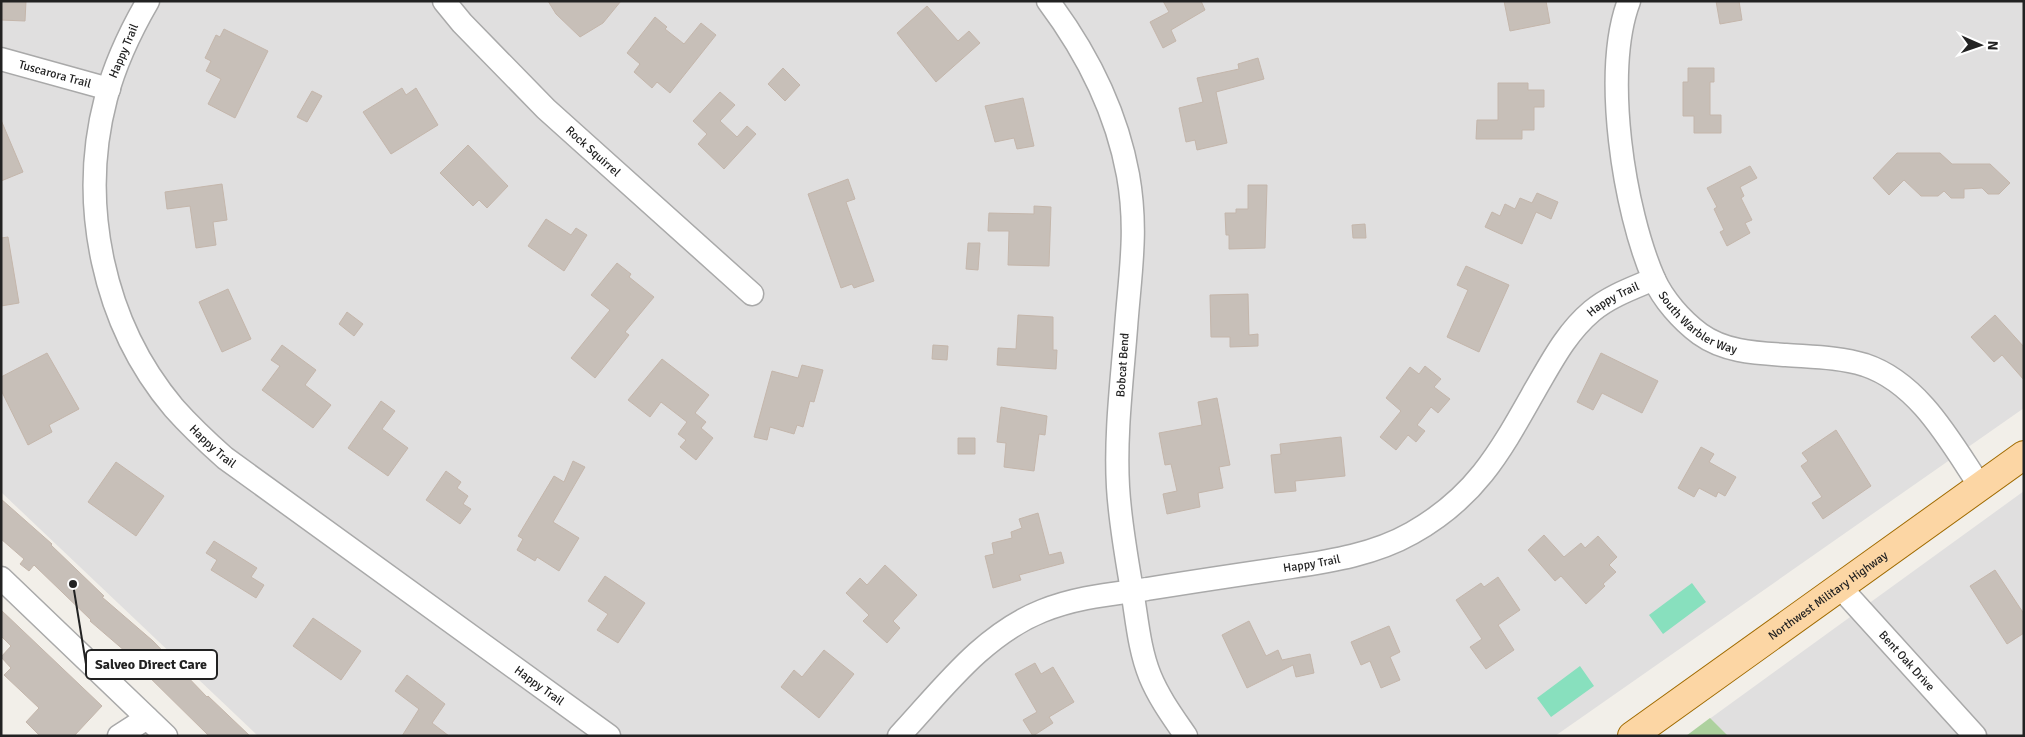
<svg xmlns="http://www.w3.org/2000/svg" width="2025" height="737" font-family="Signika,sans-serif">
  <rect width="100%" height="100%" fill="#f2efe9"/>
  <path fill="#e0dfdf" d="M1 1H2024V408L1555 736H258L1 492Z
    M2024 491V736H1686Z"/>
  <path fill="#add19e" d="M1710 718 1728 736H1686Z"/>
  <path fill="#88e0be" d="M1692 583 1706 602 1663 634 1649 615Z
    M1580 666 1594 686 1551 717 1537 698Z"/>
  <path fill="#c7bfb8" stroke="#c4b6ab" d="M1 1H26L25 21 1 20Z
    M548 1H621L603 23 580 37 556 14Z
    M1163 1H1201L1205 10 1171 30 1176 41 1163 48 1150 22 1169 12Z
    M1504 1H1546L1550 23 1510 31Z
    M1716 1H1739L1742 20 1720 24Z
    M927 6 958 41 969 31 980 43 936 82 897 33Z
    M655 17 667 27 665 29 684 44 701 23 716 35 670 93 657 82 652 88 634 72 640 64 627 53Z
    M224 29 268 51 235 118 208 104 221 79 206 71 211 61 205 58 216 35 220 37Z
    M1258 58 1264 79 1216 92 1227 143 1197 150 1195 140 1186 142 1179 108 1203 102 1197 78 1239 69 1238 64Z
    M783 68 800 85 785 101 768 84Z
    M1688 68H1714V82H1710V115H1721V133H1694V116H1683V82H1688Z
    M1498 83H1528V90H1544V107H1534V130H1522V139H1476L1477 120H1498Z
    M402 88 406 95 416 88 438 125 391 154 363 112Z
    M312 91 322 96 307 122 297 117Z
    M720 92 735 105 720 121 737 137 747 126 756 134 724 169 698 144 707 134 693 121Z
    M1023 98 1034 146 1017 149 1014 138 995 142 985 106Z
    M1 120 23 172 1 181Z
    M468 145 508 186 487 208 479 200 473 206 440 173Z
    M1897 153H1940L1952 164H1990L2010 183 1999 194H1988L1982 188 1964 189V198H1951L1944 191 1938 196H1921L1904 180 1889 195 1873 178Z
    M1750 166 1757 178 1740 187 1744 196 1741 198 1752 220 1745 223 1750 233 1727 246 1720 232 1724 230 1714 209 1717 207 1707 188Z
    M848 179 855 199 846 202 874 281 854 288 852 284 841 288 808 194Z
    M222 184 227 220 213 222 216 245 196 248 190 206 167 209 165 192Z
    M1248 185H1267L1265 248 1229 249V235H1226L1225 213H1236V209H1248Z
    M1537 193 1558 202 1551 219 1536 212 1522 244 1485 227 1492 212 1500 216 1505 204 1515 209 1520 198 1532 203Z
    M1034 206 1051 207 1049 266 1008 265 1009 231H988L989 213 1034 214Z
    M546 219 571 235 576 228 587 235 564 271 528 246Z
    M1365 224 1366 238H1353L1352 225Z
    M8 237 19 303 1 306V238Z
    M968 243H980L978 270 966 269Z
    M617 263 631 274 629 277 654 297 625 332 629 335 595 378 571 358 610 310 591 295Z
    M1466 266 1509 285 1479 352 1447 337 1468 290 1457 285Z
    M228 289 251 339 222 352 199 302Z
    M1248 294 1249 335 1258 334V346L1230 347V337H1211L1210 295Z
    M347 312 363 324 354 336 339 324Z
    M1018 315 1053 317V350H1057L1056 369 997 365 998 348 1016 349Z
    M1995 315 2024 347V380L2002 355 1994 362 1971 337Z
    M282 345 316 370 305 385 331 405 313 428 262 390 280 366 271 360Z
    M933 345 948 346 947 360 932 359Z
    M47 353 79 409 49 425 52 432 28 445 1 390V377Z
    M1601 353 1658 381 1642 413 1602 393 1593 410 1577 402Z
    M662 359 709 395 695 413 706 422 701 428 713 438 696 460 680 447 686 440 678 434 687 422 661 402 650 417 628 400Z
    M802 365 823 370 814 402 810 401 803 427 797 425 794 434 770 427 767 440 754 437 772 371 798 378Z
    M1425 366 1441 379 1434 387 1450 399 1438 413 1431 407 1417 425 1425 431 1416 442 1408 435 1396 450 1380 437 1401 411 1386 398 1410 367 1419 374Z
    M1217 398 1230 465 1219 467 1223 488 1198 493 1200 507 1167 514 1163 494 1177 491 1171 464 1165 465 1159 433 1202 425 1198 402Z
    M381 401 395 411 382 429 408 448 388 476 348 448Z
    M1001 407 1047 416 1045 435 1039 434 1034 471 1004 467 1006 443 997 442Z
    M1836 430 1871 486 1823 519 1812 503 1822 497 1801 466 1808 461 1802 453Z
    M1341 437 1345 476 1295 481 1296 491 1275 493 1271 455 1281 454 1280 444Z
    M958 438H975V454H958Z
    M1701 447 1714 454 1709 462 1736 477 1725 496 1718 492 1716 497 1699 488 1694 497 1678 488Z
    M573 461 585 467 553 522 579 538 559 571 537 557 535 561 517 550 523 539 518 536 554 476 564 482Z
    M116 462 164 496 136 536 88 502Z
    M446 471 461 482 457 488 468 496 463 504 471 509 460 524 426 500Z
    M1 499 52 544 51 545 104 596 102 597 153 641 207 697 208 696 250 736H209L138 666 140 664 90 621 91 620 34 565 29 571 20 564 24 559 1 539Z
    M1038 513 1049 555 1061 552 1064 563 1019 575 1021 580 993 588 985 556 994 554 992 543 1012 538 1011 532 1022 528 1019 519Z
    M1544 535 1564 557 1581 543 1585 548 1598 536 1617 557 1609 565 1616 572 1603 584 1605 586 1586 604 1561 576 1555 581 1528 550Z
    M214 541 257 568 251 577 264 585 256 598 211 570 217 560 206 553Z
    M885 565 917 595 893 621 900 628 887 643 863 621 869 615 846 593 860 578 867 585Z
    M1995 570 2024 614V633L2007 644 1970 586Z
    M605 576 645 603 618 643 597 630 608 614 588 601Z
    M1498 577 1520 610 1498 625 1514 650 1486 669 1470 647 1482 639 1456 600 1481 583 1484 587Z
    M1 610 102 706 74 736H40L26 722 39 708 4 675 11 668 1 657 11 646 1 636Z
    M313 618 361 651 341 680 293 646Z
    M1249 621 1266 656 1278 650 1282 660 1310 654 1314 673 1296 677 1293 665 1247 688 1222 635Z
    M1389 626 1400 652 1390 657 1400 680 1381 688 1370 661 1361 665 1351 642Z
    M824 650 854 674 819 718 781 687 794 670 802 677Z
    M1035 663 1041 674 1053 667 1074 702 1049 717 1053 723 1033 736 1023 720 1037 712 1015 674Z
    M407 675 445 704 432 723 449 736H402L419 709 395 691Z"/>
  <g fill="none" stroke-linecap="round" stroke-linejoin="round">
    <defs>
      <g id="minor">
        <path id="s1" d="M148 1C130 32 115 64 106 98 78 204 103 324 174 408 190 426 207 442 225 458L609 736"/>
        <path id="s2" d="M444 1 462 23 546 109 752 294"/>
        <path d="M1048 1C1087 53 1116 110 1128 175 1138 231 1130 273 1126 328 1122 380 1115 435 1118 487 1120 522 1126 555 1132 590 1137 619 1139 649 1150 676 1159 698 1173 717 1186 736"/>
        <path id="s3" d="M1629 1C1602 72 1624 211 1654 279 1663 299 1681 320 1700 334 1725 352 1756 353 1786 355 1812 357 1839 357 1865 365 1919 383 1950 441 1980 486"/>
        <path id="s4" d="M1 59 109 89"/>
        <path d="M1 578 166 736"/>
        <path id="s5" d="M1839 586 1975 736"/>
        <path d="M119 736 147 718"/>
        <path id="s6" d="M899 736C942 690 982 635 1042 611 1076 597 1112 594 1147 589 1195 581 1243 574 1291 567 1332 561 1375 554 1412 533 1476 497 1500 452 1535 390 1552 361 1566 333 1592 311 1610 296 1633 288 1654 279"/>
      </g>
      <g id="major">
        <path id="s7" d="M1632 736 2024 455"/>
      </g>
    </defs>
    <use href="#minor" stroke="#a9a9a9" stroke-width="25"/>
    <use href="#major" stroke="#a06b00" stroke-width="30"/>
    <use href="#minor" stroke="#fff" stroke-width="22"/>
    <use href="#major" stroke="#fcd6a4" stroke-width="28"/>
  </g>
  <g text-anchor="middle" dominant-baseline="central" stroke-width="4" stroke-linejoin="round" paint-order="stroke">
    <g font-size="12" fill="#222" stroke="#fff">
      <text transform="translate(124 51) rotate(-67)">Happy Trail</text>
      <text stroke="none"><textPath href="#s4" startOffset="56">Tuscarora Trail</textPath></text>
      <text stroke="none"><textPath href="#s2" startOffset="212">Rock Squirrel</textPath></text>
      <text stroke="none"><textPath href="#s6" startOffset="885">Happy Trail</textPath></text>
      <text stroke="none"><textPath href="#s3" startOffset="348">South Warbler Way</textPath></text>
      <text transform="translate(1123 365) rotate(-86)">Bobcat Bend</text>
      <text stroke="none"><textPath href="#s1" startOffset="490">Happy Trail</textPath></text>
      <text stroke="none"><textPath href="#s6" startOffset="466">Happy Trail</textPath></text>
      <text stroke="none"><textPath href="#s7" startOffset="241">Northwest Military Highway</textPath></text>
      <text stroke="none"><textPath href="#s5" startOffset="101">Bent Oak Drive</textPath></text>
      <text stroke="none"><textPath href="#s1" startOffset="895">Happy Trail</textPath></text>
    </g>
  </g>
  <path fill="none" stroke="#222" stroke-width="2" d="M73 584L86 664"/>
  <circle fill="#222" stroke="#fff" stroke-width="2" cx="73" cy="584" r="5"/>
  <rect fill="#fff" stroke="#222" stroke-width="2" x="86" y="650" width="131" height="29" rx="5"/>
  <g font-size="14" text-anchor="middle" font-weight="bold" fill="#222">
    <text x="151" y="669">Salveo Direct Care</text>
  </g>
  <rect width="2025" height="737" fill="none" stroke="#222222" stroke-width="5"/>
  <g transform="translate(1980 45) rotate(92)" stroke="#ffffff" stroke-width="4" paint-order="stroke">
  <path d="M0-4L9 19L0 12L-9 19Z" fill="#222222"/>
  <text y="-8" font-size="14" font-weight="bold" text-anchor="middle" fill="#222222">N</text>
  </g>
</svg>
